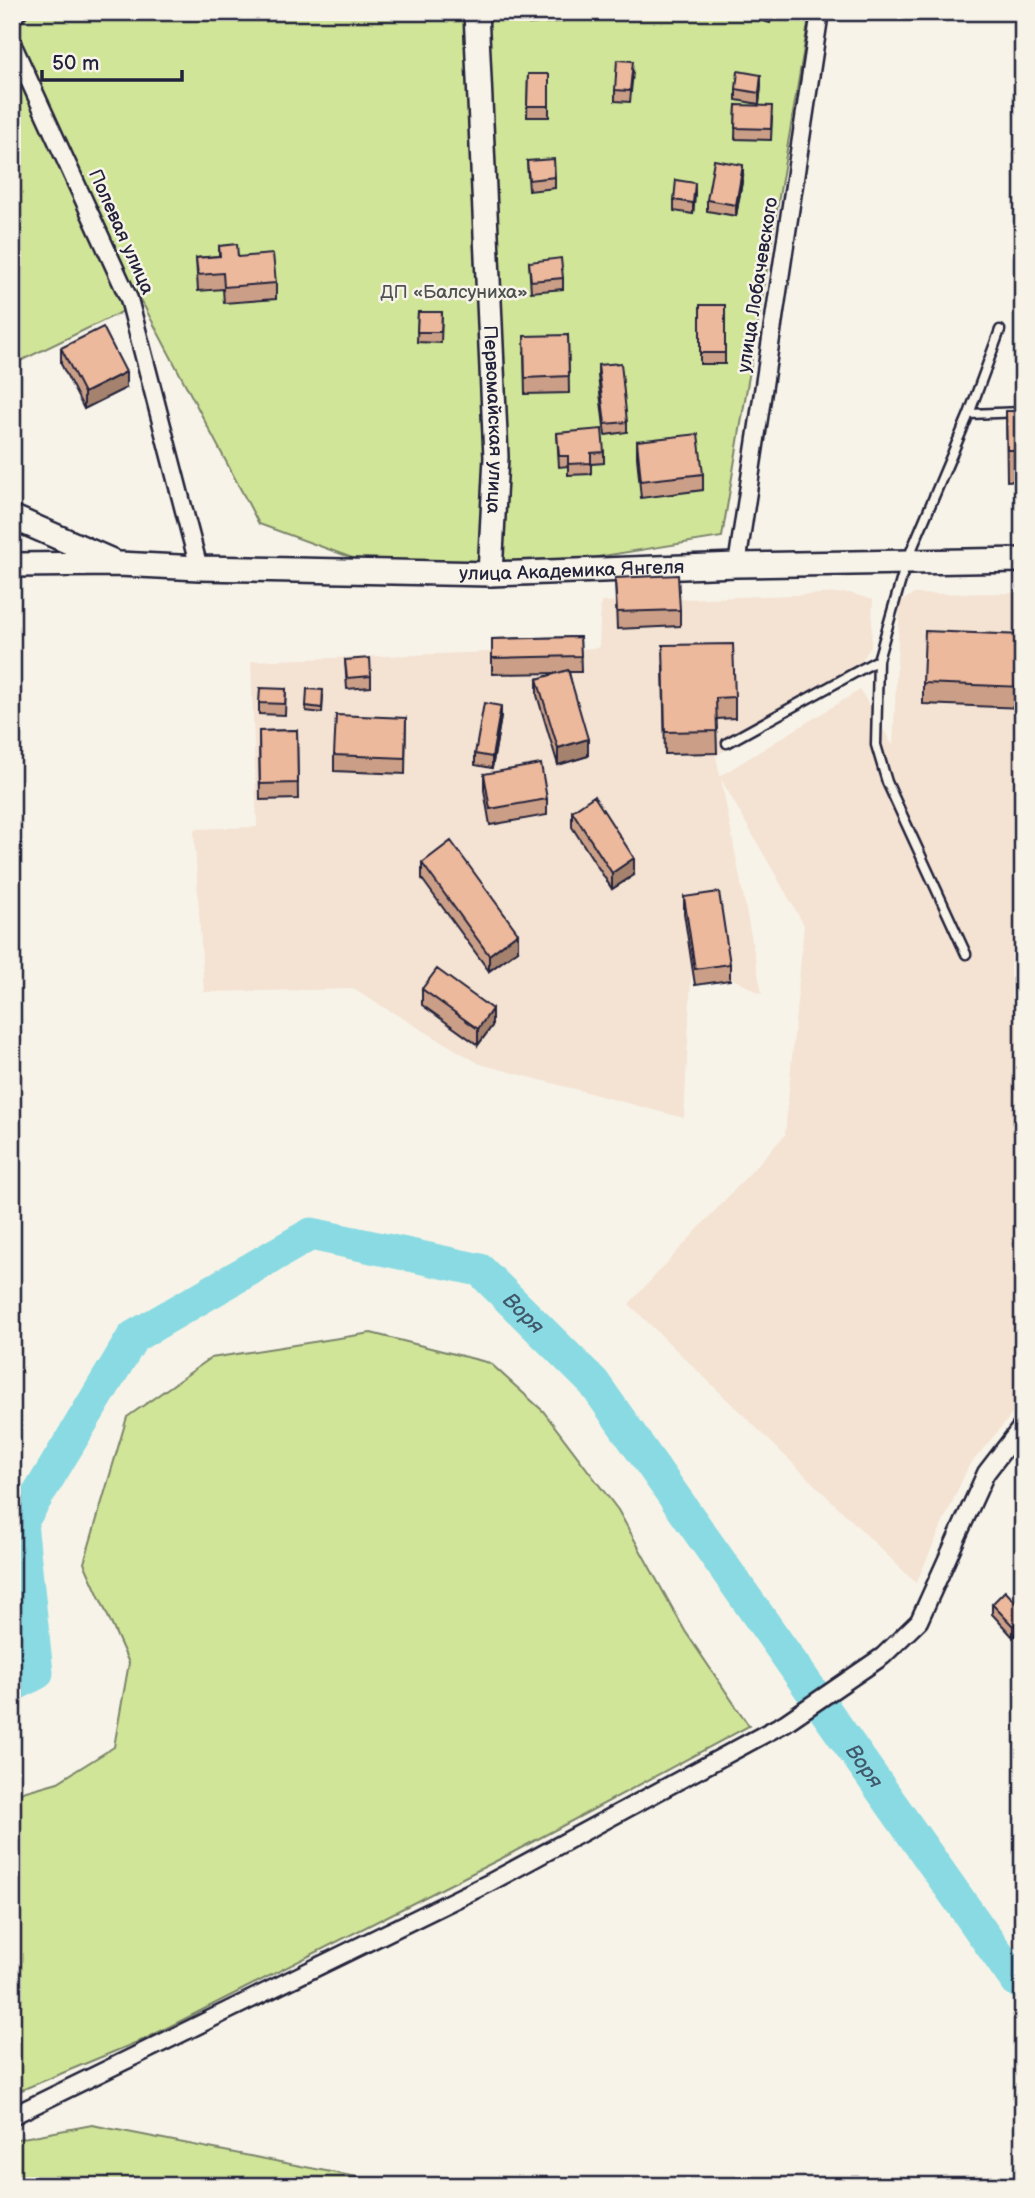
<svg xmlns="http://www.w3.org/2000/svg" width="1035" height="2198" font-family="'Balsamiq Sans',sans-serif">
  <rect width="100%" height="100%" fill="#f7f3e8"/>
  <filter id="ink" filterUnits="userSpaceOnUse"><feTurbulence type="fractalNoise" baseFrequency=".0143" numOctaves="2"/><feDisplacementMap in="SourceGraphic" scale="14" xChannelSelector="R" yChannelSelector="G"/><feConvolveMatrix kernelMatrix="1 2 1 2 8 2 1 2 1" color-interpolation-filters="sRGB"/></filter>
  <g filter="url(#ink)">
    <path fill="#f4e2d2" d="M850 593 873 600 871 646 856 670 716 756 720 776 860 690 893 746 900 602 914 594 1023 593V1401L968 1467 916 1583 629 1304 785 1135 804 925 721 779 762 994 692 958 684 1118 480 1064 353 989 204 992 194 829 257 827 251 661 599 648 601 602Z"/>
    <path fill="#d1e599" stroke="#7a846a" stroke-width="2" d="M12 12H810L722 537 490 574 388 571 259 524 142 302 12 365Z
      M371 1333 490 1363 543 1411 618 1510 685 1631 749 1726 508 1855 147 2038 12 2094 14 2030 12 1795 58 1782 114 1747 129 1663 84 1563 127 1417 211 1358Z
      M92 2125 402 2186H12V2140Z"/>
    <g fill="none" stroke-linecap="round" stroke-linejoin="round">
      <path stroke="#89dae2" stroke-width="33" id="s1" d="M12 1686 37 1673 21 1523 133 1337 311 1234 480 1270 594 1383 1015 1979 1023 1985"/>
      <defs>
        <path id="lane" d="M969 414 1023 412
          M727 743 878 660
          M966 954 887 782 876 745 878 660 906 563 969 414 1000 330"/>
        <path id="street" d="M12 16 18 12
          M12 43 129 299 199 568
          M737 565 820 12
          M12 2116 489 1883 785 1723 883 1656 919 1621 986 1473 1023 1425"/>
        <g id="secondary">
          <path id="s2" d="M476 12 496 457 490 574"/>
          <path d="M12 517 110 560"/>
          <path id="s3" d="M12 565 119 564 199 568 490 574 737 565 1023 560"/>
        </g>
      </defs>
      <use href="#lane" stroke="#22223b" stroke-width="13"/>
      <use href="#street" stroke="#22223b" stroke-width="21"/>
      <use href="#secondary" stroke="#22223b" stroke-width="28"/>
      <use href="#lane" stroke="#f7f3e8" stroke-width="8"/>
      <use href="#street" stroke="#f7f3e8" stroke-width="16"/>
      <use href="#secondary" stroke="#f7f3e8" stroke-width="23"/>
    </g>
    <path fill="#cb9f87" stroke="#22223b" stroke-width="2" d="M527 12H563V21L529 24Z
      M752 12H773L770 23 752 18Z
      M633 72 630 102 615 101V90Z
      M528 74H549V117H527Z
      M761 86 759 104 736 100V89Z
      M736 105 772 117 771 140 735 139Z
      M527 161 555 177V188L529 191Z
      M743 176 736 216 707 211V200Z
      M695 194 693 214 674 211V200Z
      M219 246 238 257 276 283V299L224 303 223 289 198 291 196 258 219 256Z
      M529 262 563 278V289L531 292Z
      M700 305H725V364H700Z
      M418 312H442L441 343 417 342Z
      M568 335 569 393 525 394 524 352Z
      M61 348 126 388 84 409 61 364Z
      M598 365 627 422V432L605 435 598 376Z
      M1006 411H1023V480L1007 481Z
      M557 433 604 452V463L591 464V474L568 475V466L559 467Z
      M637 441 703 474V490L641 498 637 457Z
      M615 578 680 610V626L617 629Z
      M1023 635V708L923 704V683Z
      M580 637 581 672H569L588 756 558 765 537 695V679L559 673 492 674V639Z
      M12 658 16 690V700L12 701Z
      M345 660 371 676V687L347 689Z
      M663 666 735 697V718L716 719 717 753 665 754Z
      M286 689 285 715 259 714V703Z
      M323 696 322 713 306 711V706Z
      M501 717 492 768 475 765V754Z
      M406 718 405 774 334 771V755Z
      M297 730 298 799 260 800 259 731Z
      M484 774 547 799V815L490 825 484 790Z
      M572 811 634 875 612 889 572 827Z
      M422 863 518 950 489 971 422 879Z
      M684 897 730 964V980L695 985 684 913Z
      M422 989 492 1026 478 1045 422 1005Z
      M992 1604 1023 1610 1013 1637 992 1614Z"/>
    <path fill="#a5826e" stroke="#22223b" stroke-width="2" d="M770 12H773L770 23Z
      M761 75V86L759 104V93Z
      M743 165V176L736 216V205Z
      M695 183V194L693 214V203Z
      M126 372V388L84 409V393Z
      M501 706V717L492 768V757Z
      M588 739V756L558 765V748Z
      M634 858V875L612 889V873Z
      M518 933V950L489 971V955Z
      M492 1009V1026L478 1045V1029Z
      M1023 1616V1627L1013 1637V1626Z"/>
    <path fill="#ecb99d" stroke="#22223b" stroke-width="2" d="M617 60 633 61 630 91 615 90Z
      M738 71 761 75 759 93 736 89Z
      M528 74H549V106H527Z
      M736 105 772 106 771 129 735 128Z
      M554 159 555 177 529 180 527 161Z
      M714 160 743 165 736 205 707 200Z
      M676 180 695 183 693 203 674 200Z
      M237 244 238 257 273 254 276 283 224 287 223 273 198 275 196 258 220 256 219 246Z
      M561 258 563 278 531 281 529 262Z
      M700 305H725V353H700Z
      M418 312H442L441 332H417Z
      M103 327 126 372 84 393 61 348Z
      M568 335 569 376 525 378 524 336Z
      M621 363 627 422 605 424 598 365Z
      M1006 411H1023V450H1007Z
      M602 429 604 452 591 453V463L568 464V456H559L557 433Z
      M698 434 703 474 641 481 637 441Z
      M678 575 680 610 617 612 615 578Z
      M925 631 1023 635V687L923 683Z
      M580 637 581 656 492 658V639Z
      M733 644 735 697 716 698 717 731 665 732 663 645Z
      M12 658H15L16 690H12Z
      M370 658 371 676 347 678 345 660Z
      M568 670 588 739 558 748 537 679Z
      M260 688 286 689 285 704 259 703Z
      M307 689 323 690 322 708 306 706Z
      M484 703 501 706 492 757 475 754Z
      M336 715 406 718 405 758 334 755Z
      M297 730 298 783 260 784 259 731Z
      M541 764 547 799 490 809 484 774Z
      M594 796 634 858 612 873 572 811Z
      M451 841 518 933 489 955 422 863Z
      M719 892 730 964 695 969 684 897Z
      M437 969 492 1009 478 1029 422 989Z
      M1005 1591 1023 1610V1616L1013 1626 992 1604Z"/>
  </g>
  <g text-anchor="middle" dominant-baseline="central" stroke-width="5" stroke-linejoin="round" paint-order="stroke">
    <g font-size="19" fill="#22223b" stroke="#f7f3e8">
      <text transform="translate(121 232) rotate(66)">Полевая улица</text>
      <text transform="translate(758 285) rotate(-81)">улица Лобачевского</text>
      <text stroke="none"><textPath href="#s2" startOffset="408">Первомайская улица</textPath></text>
      <text stroke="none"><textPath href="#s3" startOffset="560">улица Академика Янгеля</textPath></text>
    </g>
    <g font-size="19" fill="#4e5352" stroke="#f7f3e8">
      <text x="454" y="292">ДП «Балсуниха»</text>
    </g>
    <g font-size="21" font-style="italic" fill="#41596d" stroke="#f7f3e8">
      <text stroke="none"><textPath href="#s1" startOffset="836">Воря</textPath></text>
      <text stroke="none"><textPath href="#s1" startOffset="1404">Воря</textPath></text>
    </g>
  </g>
  <rect width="1035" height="2198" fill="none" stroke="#f7f3e8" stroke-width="42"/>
  <rect x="21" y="21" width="993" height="2156" fill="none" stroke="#22223b" stroke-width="2.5" filter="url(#ink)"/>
  <path d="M42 70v10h140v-10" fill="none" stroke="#22223b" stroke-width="3.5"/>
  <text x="52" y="70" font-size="21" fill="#22223b" stroke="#f7f3e8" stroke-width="5" paint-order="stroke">50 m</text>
</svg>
